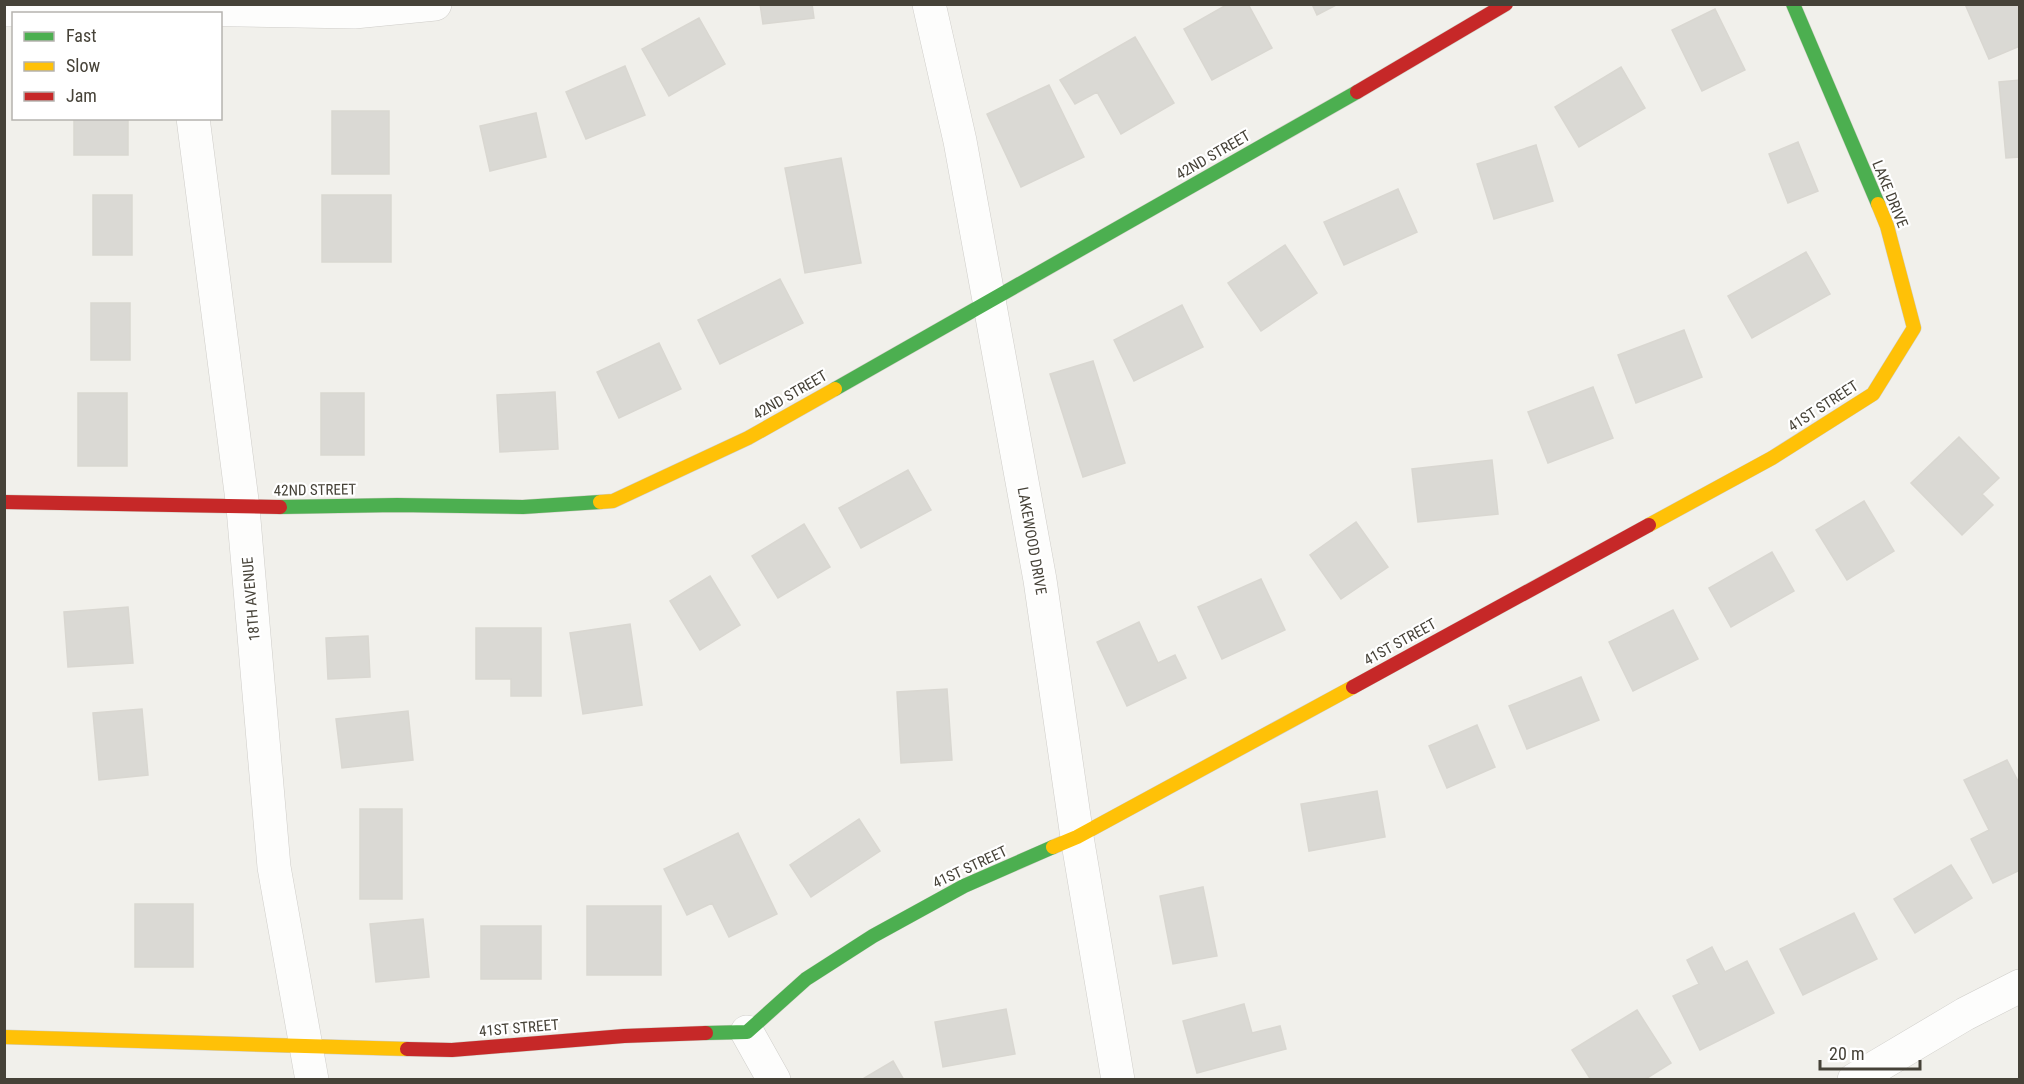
<svg xmlns="http://www.w3.org/2000/svg" width="2024" height="1084" font-family="'Roboto Condensed',sans-serif">
  <rect width="100%" height="100%" fill="#f1f0eb"/>
  <path fill="#dad9d4" stroke="#d9d7d1" stroke-width="1.5" d="M760 4H812L814 18 763 24Z
    M1228 4H1248L1272 48 1212 80 1184 29Z
    M1312 4H1338L1317 15Z
    M1965 4H2020V46L1989 59Z
    M1715 9 1745 70 1702 91 1672 30Z
    M699 18 725 64 669 96 642 49Z
    M1135 37 1174 103 1121 134 1097 92 1075 104 1060 80Z
    M625 66 645 115 586 139 566 92Z
    M1621 67 1645 108 1579 147 1555 107Z
    M2020 80V157L2006 158 1999 82Z
    M1049 85 1084 157 1021 187 987 114Z
    M332 111H389V174H332Z
    M536 113 546 157 490 171 480 126Z
    M74 118H128V155H74Z
    M1798 142 1818 191 1788 203 1769 154Z
    M1536 145 1553 201 1494 219 1477 164Z
    M841 158 861 263 805 273 785 168Z
    M1398 189 1417 232 1344 265 1324 222Z
    M93 195H132V255H93Z
    M322 195H391V262H322Z
    M1285 245 1317 293 1261 331 1228 283Z
    M1806 252 1830 294 1752 338 1728 296Z
    M780 279 803 323 720 364 698 320Z
    M91 303H130V360H91Z
    M1182 305 1203 347 1134 381 1114 340Z
    M1684 330 1702 377 1636 403 1618 355Z
    M659 343 681 389 619 418 597 372Z
    M1093 361 1125 463 1083 477 1050 374Z
    M1593 387 1613 438 1548 463 1528 412Z
    M555 392 558 449 500 452 497 395Z
    M78 393H127V466H78Z
    M321 393H364V455H321Z
    M1959 437 1999 478 1982 494 1993 505 1962 535 1911 483Z
    M1492 460 1498 514 1418 522 1412 469Z
    M908 470 931 510 861 548 839 508Z
    M1864 501 1894 551 1847 580 1816 530Z
    M1356 522 1388 567 1341 599 1310 555Z
    M804 524 830 567 778 598 752 556Z
    M1772 552 1794 591 1731 627 1709 588Z
    M710 576 740 625 700 650 670 601Z
    M1261 579 1285 630 1222 659 1198 607Z
    M128 607 133 663 68 667 64 612Z
    M1673 610 1698 659 1633 691 1609 642Z
    M1139 622 1158 663 1175 655 1186 678 1127 706 1097 642Z
    M630 624 642 705 583 714 570 633Z
    M476 628H541V696H511V679H476Z
    M368 636 370 677 328 679 326 638Z
    M1581 677 1599 720 1527 749 1509 706Z
    M947 689 952 760 901 763 897 692Z
    M142 709 148 775 99 780 93 713Z
    M408 711 413 760 342 768 336 719Z
    M1477 725 1495 767 1447 788 1429 746Z
    M2007 760 2020 785V870L1993 883 1971 839 1989 830 1964 780Z
    M1377 791 1385 837 1309 851 1301 804Z
    M360 809H402V899H360Z
    M859 819 880 851 811 897 790 865Z
    M738 833 777 914 729 937 712 903 687 915 664 869Z
    M1951 865 1972 898 1915 933 1894 899Z
    M1203 887 1217 956 1173 964 1160 896Z
    M135 904H193V967H135Z
    M587 906H661V975H587Z
    M1854 913 1877 959 1803 995 1780 949Z
    M423 919 429 977 376 982 370 924Z
    M481 926H541V979H481Z
    M1712 947 1725 972 1747 961 1774 1013 1700 1050 1673 996 1699 984 1687 960Z
    M1244 1004 1252 1033 1280 1026 1286 1049 1197 1073 1183 1021Z
    M1006 1009 1015 1054 943 1067 935 1022Z
    M1637 1010 1671 1063 1644 1080H1591L1572 1050Z
    M893 1061 904 1080H861Z"/>
  <g fill="none" stroke-linecap="round" stroke-linejoin="round">
    <defs>
      <path id="street" d="M929 4 960 141 1040 580 1077 837 1118 1080
        M4 10 179 9 354 12 435 4
        M193 118 243 508 274 867 312 1080
        M747 1032 774 1080
        M1854 1080 1965 1014 2020 986"/>
      <path id="fast" d="M1793 4 1878 204
        M835 389 1357 92
        M280 507 397 505 523 507 600 502
        M706 1033 747 1032 806 979 873 936 964 886 1053 847"/>
      <path id="slow" d="M600 502 613 501 748 438 835 389
        M1649 525 1772 458 1873 394 1914 328 1887 226 1878 204
        M1053 847 1077 837 1353 687
        M4 1037 407 1049"/>
      <path id="jam" d="M1357 92 1506 4
        M4 502 280 507
        M1353 687 1649 525
        M407 1049 452 1050 624 1036 706 1033"/>
    </defs>
    <use href="#street" stroke="#cfcdc9" stroke-width="34"/>
    <use href="#fast" stroke="#cfcdc3" stroke-width="15"/>
    <use href="#slow" stroke="#cfcdc3" stroke-width="15"/>
    <use href="#jam" stroke="#cfcdc3" stroke-width="15"/>
    <use href="#street" stroke="#fdfdfc" stroke-width="33"/>
    <use href="#fast" stroke="#4caf50" stroke-width="14"/>
    <use href="#slow" stroke="#ffc107" stroke-width="14"/>
    <use href="#jam" stroke="#c62828" stroke-width="14"/>
  </g>
  <g text-anchor="middle" dominant-baseline="central" stroke-width="4.5" stroke-linejoin="round" paint-order="stroke">
    <g font-size="15" fill="#464238" stroke="#fff">
      <text transform="translate(1213 155) rotate(-30)">42ND STREET</text>
      <text transform="translate(1890 194) rotate(68)">LAKE DRIVE</text>
      <text transform="translate(790 395) rotate(-30)">42ND STREET</text>
      <text transform="translate(1823 406) rotate(-33)">41ST STREET</text>
      <text transform="translate(315 490) rotate(-1)">42ND STREET</text>
      <text transform="translate(1032 541) rotate(80)">LAKEWOOD DRIVE</text>
      <text transform="translate(251 599) rotate(-95)">18TH AVENUE</text>
      <text transform="translate(1400 642) rotate(-29)">41ST STREET</text>
      <text transform="translate(970 867) rotate(-25)">41ST STREET</text>
      <text transform="translate(519 1028) rotate(-5)">41ST STREET</text>
    </g>
  </g>
  <rect width="2024" height="1084" fill="none" stroke="#464238" stroke-width="12"/>
  <rect x="12" y="12" width="210" height="108" fill="#ffffff" stroke="#b5b3af" stroke-width="1.5"/>
  <rect x="24" y="32" width="30" height="9" fill="#4caf50" stroke="#b5b3af" stroke-width="1.5"/>
  <text x="66" y="42" font-size="18" fill="#464238">Fast</text>
  <rect x="24" y="62" width="30" height="9" fill="#ffc107" stroke="#b5b3af" stroke-width="1.5"/>
  <text x="66" y="72" font-size="18" fill="#464238">Slow</text>
  <rect x="24" y="92" width="30" height="9" fill="#c62828" stroke="#b5b3af" stroke-width="1.5"/>
  <text x="66" y="102" font-size="18" fill="#464238">Jam</text>
  <path d="M1820 1060v9h100v-9" fill="none" stroke="#464238" stroke-width="3"/>
  <text x="1829" y="1060" font-size="18" fill="#464238" stroke="#ffffff" stroke-width="4.5" paint-order="stroke">20 m</text>
</svg>
